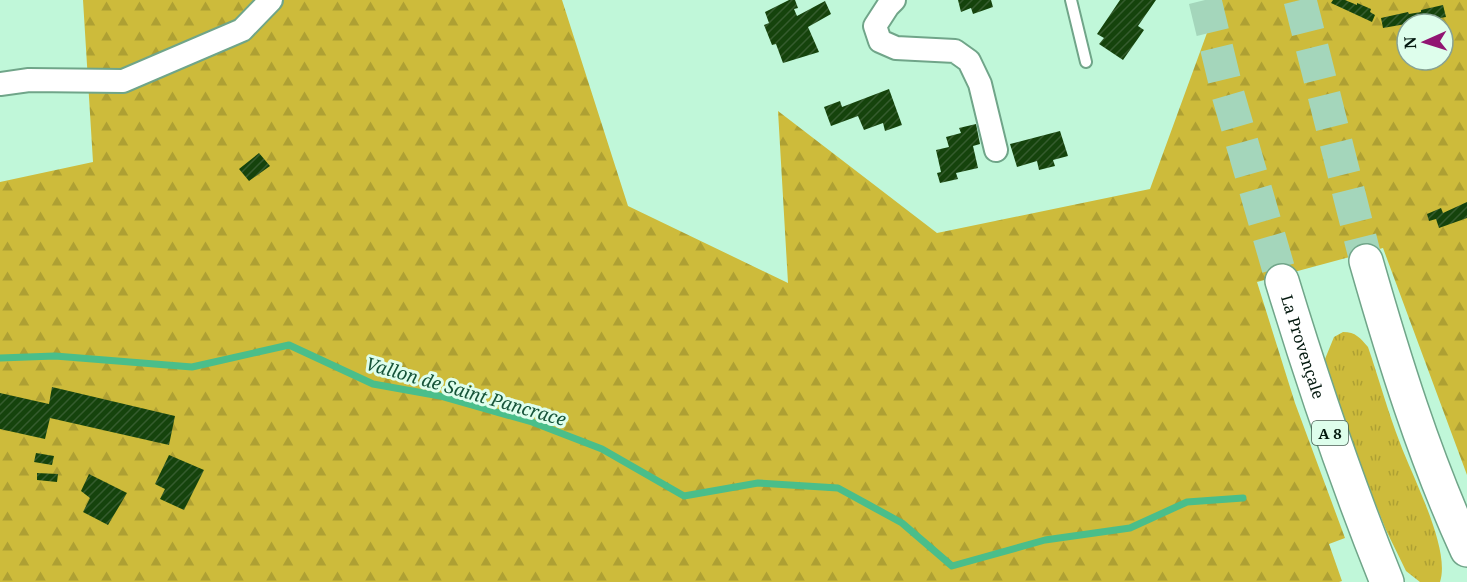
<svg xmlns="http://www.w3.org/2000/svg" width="1467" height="582" font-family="'Noto Serif',serif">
  <defs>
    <pattern id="grass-tufts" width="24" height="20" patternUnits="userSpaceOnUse" patternTransform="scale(1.5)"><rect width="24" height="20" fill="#cdbb3b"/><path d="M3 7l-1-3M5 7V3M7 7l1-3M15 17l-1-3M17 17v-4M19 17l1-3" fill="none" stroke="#aea033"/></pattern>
    <pattern id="forest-firs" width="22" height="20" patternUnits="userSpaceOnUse" patternTransform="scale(1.5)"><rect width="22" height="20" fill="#cdbb3b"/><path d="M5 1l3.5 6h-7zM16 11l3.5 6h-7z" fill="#aea033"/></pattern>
    <pattern id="building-hatch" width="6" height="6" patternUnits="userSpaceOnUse" patternTransform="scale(1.5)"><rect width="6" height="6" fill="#15430c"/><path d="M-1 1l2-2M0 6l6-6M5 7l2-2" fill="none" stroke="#355b2e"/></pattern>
  </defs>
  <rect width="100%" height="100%" fill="#c0f7d9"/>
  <path fill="url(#grass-tufts)" d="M1343 332C1356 332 1360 338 1368 347 1379 379 1388 412 1400 443 1412 476 1451 549 1440 582H1420L1406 571 1386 530 1357 458 1325 359 1334 337Z"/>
  <path fill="url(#forest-firs)" fill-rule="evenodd" d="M83 0H562L628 206 788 283 778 111 937 233 1150 189 1219 0H1467V475L1383 248 1257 282 1295 403 1345 538 1329 544 1342 581 1339 582H0V182L93 162ZM1407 24H1443V60H1407Z"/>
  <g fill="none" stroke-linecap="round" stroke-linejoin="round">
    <path stroke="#4abe8a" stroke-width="7" d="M0 358 55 356 192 367 289 345 373 384 440 396 532 422 602 449 684 496 758 483 838 488 902 523 952 566 1045 540 1130 528 1187 502 1243 498"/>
  </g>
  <path fill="url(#building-hatch)" d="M789 0H795L798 8 794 9 797 16 825 1 831 14 808 27 819 52 783 63 776 44 772 45 764 25 769 23 765 12Z
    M958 0H991L993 7 973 14 971 8 961 12Z
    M1120 0H1156L1138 26 1144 30 1123 60 1099 44 1104 38 1097 34Z
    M1333 0H1345L1357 5V3L1371 9 1370 12 1375 15 1372 22 1331 3Z
    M1443 5 1446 17 1383 28 1381 18 1408 12 1409 14 1421 12V10Z
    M889 89 902 125 885 131 883 123 864 130 858 116 831 126 824 107 840 101 842 107Z
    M976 124 980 144 973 146 978 168 956 173 958 179 940 183 937 173 941 172 936 150 949 147 946 137 961 133 959 128Z
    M1060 131 1068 156 1053 160 1055 166 1039 170 1037 161 1017 167 1010 144Z
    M259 153 270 166 249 181 239 169Z
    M1467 202V218L1439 228 1436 219 1429 221 1427 214 1441 208 1443 213Z
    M52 387 175 416 169 445 50 418 45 439 0 429V393L49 404Z
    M36 453 54 456 52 465 34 462Z
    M169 455 204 470 184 510 160 499 165 489 155 484Z
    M37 473 58 474 57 482 37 480Z
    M89 474 127 493 108 525 83 512 90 498 81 491Z"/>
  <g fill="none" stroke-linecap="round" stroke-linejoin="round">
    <path stroke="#a4d6bb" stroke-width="33" stroke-dasharray="33 16" stroke-linecap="butt" d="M1205 0 1227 91 1282 281
      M1300 0 1366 261"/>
    <defs>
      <path id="service" d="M1071 0 1086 62"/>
      <path id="minor" d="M894 0 888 6 875 26 880 41 896 48 955 51 969 61 980 84 996 150
        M0 84 29 80 123 81 242 30 271 0"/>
      <g id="motorway">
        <path d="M1366 261C1394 359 1424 456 1467 550"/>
        <path id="s1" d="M1282 281C1313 383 1347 483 1387 582"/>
      </g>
    </defs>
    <use href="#service" stroke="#70a589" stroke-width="14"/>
    <use href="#minor" stroke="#70a589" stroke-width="26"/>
    <use href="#motorway" stroke="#70a589" stroke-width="36"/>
    <use href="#service" stroke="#fff" stroke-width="10"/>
    <use href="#minor" stroke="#fff" stroke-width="22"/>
    <use href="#motorway" stroke="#fff" stroke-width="33"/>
  </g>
  <g text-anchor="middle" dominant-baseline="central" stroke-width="6" stroke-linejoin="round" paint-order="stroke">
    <rect fill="#defeec" stroke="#455e51" stroke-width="1.5" x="1312" y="421" width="36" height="24" rx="4.5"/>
    <g font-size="15" font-weight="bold" fill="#04190f">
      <text x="1330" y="433">A 8</text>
    </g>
    <g font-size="16" fill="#04190f" stroke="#defeec">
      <text stroke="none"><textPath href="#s1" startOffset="69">La Provençale</textPath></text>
    </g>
    <g font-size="18" font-style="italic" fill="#165439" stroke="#defeec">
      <text transform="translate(466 391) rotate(16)">Vallon de Saint Pancrace</text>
    </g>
  </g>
  <g transform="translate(1425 42) rotate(267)"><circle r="28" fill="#defeec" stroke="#87a294" stroke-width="1.5"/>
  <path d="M0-4.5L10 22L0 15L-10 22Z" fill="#911572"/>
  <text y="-9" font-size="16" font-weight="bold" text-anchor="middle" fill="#04190f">N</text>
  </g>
</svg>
